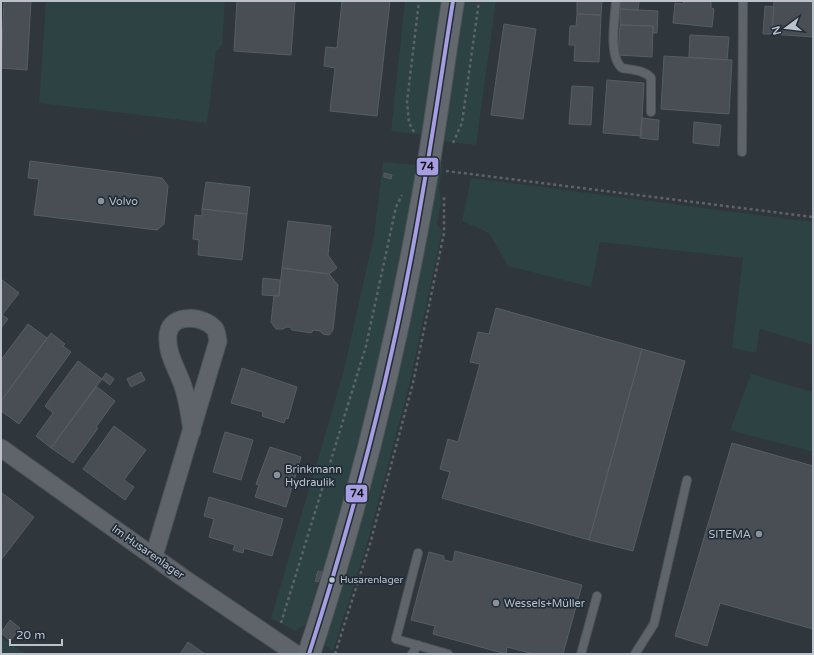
<svg xmlns="http://www.w3.org/2000/svg" width="814" height="655" font-family="'Varela Round',sans-serif">
  <rect width="100%" height="100%" fill="#2f363c"/>
  <path fill="#2c4243" d="M46 1H225L222 46 216 51 207 123 39 103Z
    M405 1H443L425 135 391 131Z
    M461 1H496L476 145 442 141Z
    M383 162 419 165 404 256 354 470 323 572 318 570 314 581 318 583 306 624 296 631 271 618 343 374 374 235Z
    M437 164 443 165 439 187 441 203 437 224 442 231 410 382 367 544 333 651 323 644Z
    M471 178 813 222V345L760 329 756 353 732 348 743 258 600 242 591 287 508 266 489 233 462 221Z
    M751 374 813 392V452L730 430Z
    M1 637 26 654H1Z"/>
  <path fill="#484e53" stroke="#575d63" d="M4 1H31L27 70 1 68Z
    M237 1H295L291 55 234 51Z
    M342 1H390L377 116 330 111 335 68 324 66 326 47 337 48Z
    M577 1H602L601 15 577 14Z
    M621 1H639L638 10 620 9Z
    M684 1H711V8L714 9 712 27 673 23 675 3 683 4Z
    M774 1H813V37L772 34Z
    M765 6 774 7 772 34H763Z
    M620 9 658 11 657 33H653V26L620 25Z
    M577 14 601 15 599 62 574 61 575 45H569L570 26H576Z
    M504 24 536 29 523 119 491 115Z
    M620 25 653 26 652 57 618 55Z
    M690 35 729 37 727 60 689 57Z
    M664 56 732 60 729 114 661 109Z
    M607 80 644 83 641 136 603 133Z
    M572 86 593 87 591 125 569 124Z
    M642 118 659 120 658 140 640 138Z
    M694 122 721 125 719 146 693 143Z
    M30 161 162 178 168 186 164 224 157 230 34 215 39 179 28 178Z
    M384 173 392 175 391 179 384 177Z
    M206 182 250 187 247 214 202 209Z
    M202 209 247 214 242 260 198 255 199 240 193 239 195 215 202 216Z
    M288 221 331 226 328 255 337 268 329 274 282 268Z
    M282 268 329 274 338 285 333 330 329 335 323 334 320 331 314 330 311 333 292 330 290 327H286L283 329H276L271 322 274 296H279Z
    M263 278 280 280 279 296 262 295Z
    M1 279 19 293 2 315 8 319 1 328Z
    M496 308 642 349 589 540 442 498 450 472 440 469 448 439 458 442 480 364 470 362 478 332 489 334Z
    M28 324 47 338 1 401V360Z
    M51 333 65 344 63 346 71 352 19 424 1 411V401Z
    M642 349 685 361 633 551 589 540Z
    M78 361 102 379 51 448 36 436 53 413 45 406Z
    M242 368 297 387 288 419 286 418 284 423 262 416 263 412 231 403Z
    M141 372 145 380 131 387 127 379Z
    M106 373 114 379 110 385 102 379Z
    M96 386 115 401 96 427 98 428 73 463 51 448Z
    M114 426 146 450 124 480 134 487 125 500 83 469Z
    M225 432 253 440 241 480 213 472Z
    M732 443 813 466V629L720 603 707 646 675 636Z
    M270 447 301 457 286 507 255 497 259 485 256 484Z
    M2 493 34 517 1 560V494Z
    M209 497 283 519 272 556 244 548 243 553 233 550 235 545 209 537 214 519 204 516Z
    M455 551 582 585 563 654H534L507 647 506 654 433 634 435 626 411 620 429 552 444 556V560L453 562Z
    M318 571 322 572 318 582 315 581Z
    M10 620 20 628 10 641 1 633Z
    M188 642 205 654H180Z"/>
  <g fill="none" stroke-linecap="round" stroke-linejoin="round">
    <defs>
      <path id="lane" d="M616 1C615 18 608 56 622 68 632 70 645 70 651 78V112
        M742 152 743 1
        M418 553 396 639 448 654
        M412 654 418 645
        M581 654 597 596
        M635 654 654 624 687 480"/>
      <path id="street" d="M1 448 182 577 296 654
        M154 556 218 341C217 337 217 332 215 329 205 316 171 312 168 334 166 354 177 368 183 386 188 401 190 416 192 431"/>
      <path id="secondary" d="M309 654C357 508 394 358 421 207 434 139 442 70 453 1"/>
    </defs>
    <use href="#lane" stroke="#4d5257" stroke-width="10"/>
    <use href="#street" stroke="#4d5257" stroke-width="19"/>
    <use href="#secondary" stroke="#4d5257" stroke-width="24"/>
    <path stroke="#5d6367" stroke-width="2.5" stroke-dasharray="3 3" stroke-linecap="butt" d="M414 132 409 123 407 102 419 1
      M453 143 462 123 479 1
      M446 171 813 217
      M281 623 366 346 396 207 402 195
      M335 654 370 544 413 383 444 233V195"/>
    <use href="#lane" stroke="#5f646a" stroke-width="8"/>
    <use href="#street" stroke="#5f646a" stroke-width="17"/>
    <use href="#secondary" stroke="#63686e" stroke-width="22"/>
    <defs>
      <path id="bus-1" d="M309 654C350 526 385 396 410 263 427 176 439 89 453 1"/>
    </defs>
    <use href="#bus-1" stroke="#212c37" stroke-width="7"/>
    <use href="#bus-1" stroke="#a69ee0" stroke-width="4"/>
  </g>
  <g fill="#89919a" stroke="#212c37" stroke-width="1.5">
    <circle cx="101" cy="201" r="4"/>
    <circle cx="277" cy="475" r="4"/>
    <circle cx="759" cy="534" r="4"/>
    <circle cx="496" cy="603" r="4"/>
  </g>
  <circle fill="#bac2cc" stroke="#212c37" stroke-width="1.5" cx="332" cy="580" r="3.5"/>
  <g text-anchor="middle" dominant-baseline="central" stroke-width="3.5" stroke-linejoin="round" paint-order="stroke">
    <g font-size="10" fill="#bac2cc" stroke="#212c37" text-anchor="start">
      <text x="340" y="580">Husarenlager</text>
    </g>
    <g font-size="11" fill="#bac2cc" stroke="#212c37" text-anchor="start">
      <text x="109" y="201">Volvo</text>
      <text x="285" y="469">Brinkmann<tspan x="285" dy="13">Hydraulik</tspan></text>
      <text x="751" y="534" text-anchor="end">SITEMA</text>
      <text x="504" y="603">Wessels+Müller</text>
    </g>
    <g font-size="11" fill="#bac2cc" stroke="#212c37">
      <text transform="translate(148 552) rotate(35)">Im Husarenlager</text>
    </g>
  </g>
  <g stroke="#212c37" stroke-width="1.5">
    <rect x="416" y="157" width="23" height="19" rx="4" fill="#a69ee0"/>
    <rect x="345" y="484" width="23" height="19" rx="4" fill="#a69ee0"/>
  </g>
  <g font-size="11" text-anchor="middle" font-weight="bold" fill="#111">
    <text x="427" y="170">74</text>
    <text x="357" y="497">74</text>
  </g>
  <rect width="814" height="655" fill="none" stroke="#bac2cc" stroke-width="4"/>
  <g transform="translate(786 28) rotate(255)" stroke="#212c37" stroke-width="3" paint-order="stroke">
  <path d="M0-3L7 15L0 10L-7 15Z" fill="#bac2cc"/>
  <text y="-6" font-size="11" font-weight="bold" text-anchor="middle" fill="#bac2cc">N</text>
  </g>
  <path d="M10 639v6h52v-6" fill="none" stroke="#bac2cc" stroke-width="2"/>
  <text x="16" y="639" font-size="12" fill="#bac2cc" stroke="#212c37" stroke-width="3" paint-order="stroke">20 m</text>
</svg>
